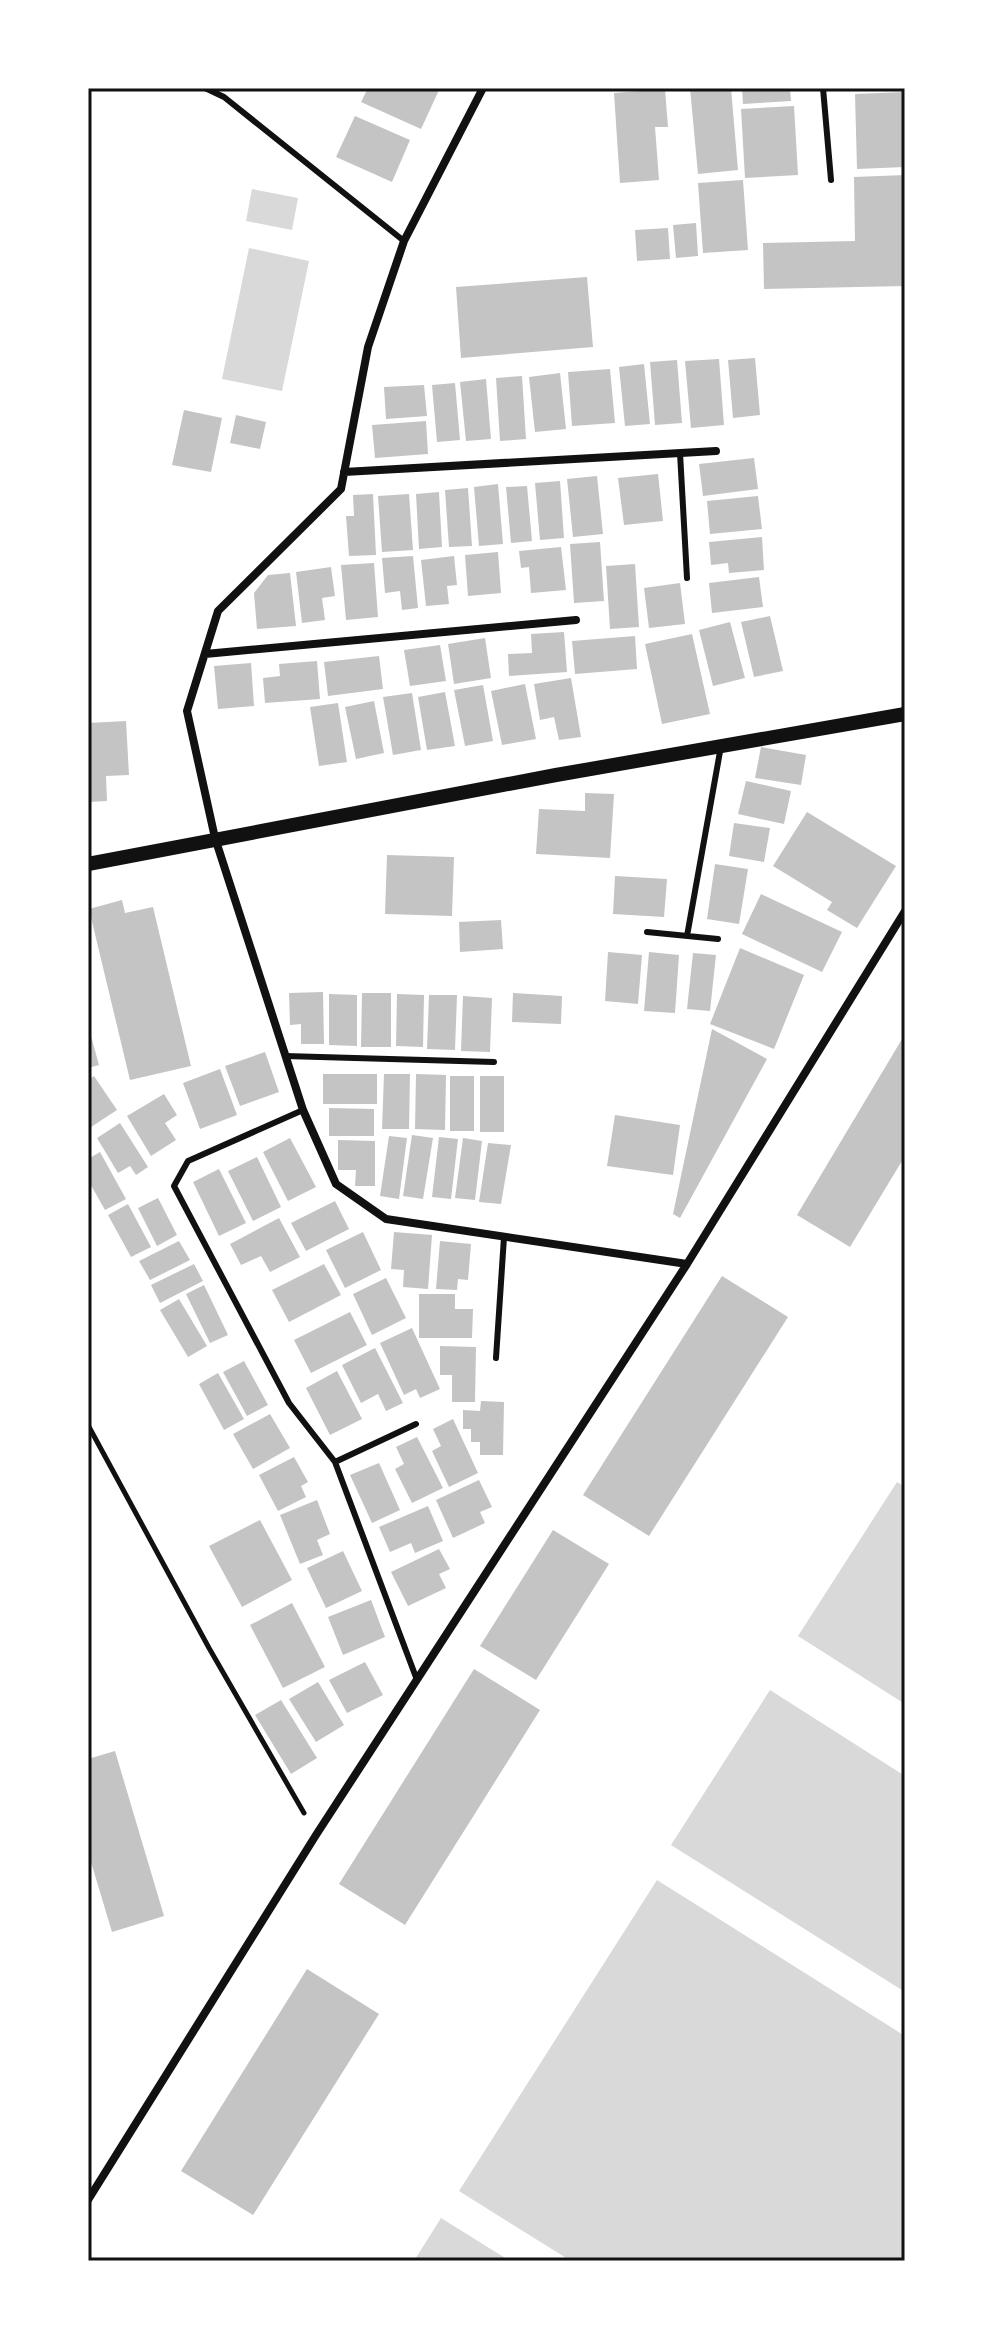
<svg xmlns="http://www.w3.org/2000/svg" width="993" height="2349" font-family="'Fira Sans',sans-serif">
  <rect width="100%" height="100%" fill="#fff"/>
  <path fill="#d9d9d9" d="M252 189 298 198 292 230 246 221Z
    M249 248 309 261 282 391 222 379Z
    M897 1482 905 1487V1704L798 1636Z
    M770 1690 905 1776V1992L671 1845Z
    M657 1880 905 2036V2261H571L459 2191Z
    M441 2218 510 2261H414Z"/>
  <path fill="#c4c4c4" d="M368 88H440L421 129 361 102Z
    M690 88H731L738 170 698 174Z
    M742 88H790L791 101 743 104Z
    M665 89 668 127H655L659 180 620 183 614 93Z
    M905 92V167L857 169 855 94Z
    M794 106 798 175 745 178 741 109Z
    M355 116 410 140 392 182 336 157Z
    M905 175V286L764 289 763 243 855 241 854 177Z
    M743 180 748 250 703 253 698 183Z
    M696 223 698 256 676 258 673 225Z
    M668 228 670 259 637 261 635 230Z
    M587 277 593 347 461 358 456 287Z
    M755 358 760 415 733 418 728 360Z
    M719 359 724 425 691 428 685 361Z
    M677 360 682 423 655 425 650 362Z
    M644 364 650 424 625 426 619 367Z
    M610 369 615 423 572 426 568 372Z
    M560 373 566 429 535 432 529 377Z
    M522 376 526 439 500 441 496 378Z
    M486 379 491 439 466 441 460 382Z
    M455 383 460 440 437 442 432 385Z
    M424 385 427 416 386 419 384 387Z
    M184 410 222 418 211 472 172 465Z
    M236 415 266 422 260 449 230 443Z
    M426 421 428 454 375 458 372 425Z
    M754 458 758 489 703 496 699 464Z
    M658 474 663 521 624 525 618 478Z
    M597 476 603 534 573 537 567 479Z
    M560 481 564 538 540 540 535 483Z
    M498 484 503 544 479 546 474 487Z
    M527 486 532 541 511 543 506 487Z
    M468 488 472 546 449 547 445 490Z
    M439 492 442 547 419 549 416 494Z
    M373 494 376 555 349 556 346 516H354L353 495Z
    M409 494 413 550 382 552 378 496Z
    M758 496 762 529 710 534 707 501Z
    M762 537 764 570 729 573 728 563 711 565 709 542Z
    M600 542 604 601 574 603 570 544Z
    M561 547 566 590 531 593 529 567 521 568 519 551Z
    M498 552 501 593 468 596 465 555Z
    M413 556 418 608 402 610 400 591 385 593 382 558Z
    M454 556 457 585 447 586 449 604 426 606 421 560Z
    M374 563 378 617 346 620 341 565Z
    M635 564 639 627 610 629 606 566Z
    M331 567 335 596 322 598 325 620 302 623 296 572Z
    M290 573 296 626 257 629 254 593 268 575Z
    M759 577 763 607 712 613 709 583Z
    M680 583 685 624 649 628 644 588Z
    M770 616 783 671 754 677 741 622Z
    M730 622 745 678 713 686 699 630Z
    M564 632 567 672 509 676 508 654 532 653 531 634Z
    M692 634 710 714 662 724 645 644Z
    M635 636 637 669 575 674 572 641Z
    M485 638 491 678 454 684 448 644Z
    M440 645 446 681 410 686 404 650Z
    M379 656 383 689 328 696 324 662Z
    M317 661 320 699 265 703 263 678 280 676 279 664Z
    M251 663 254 706 218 709 214 666Z
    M571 678 581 737 559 740 554 717 540 720 534 684Z
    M525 684 536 739 502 745 491 691Z
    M483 685 493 741 465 746 454 690Z
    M445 692 455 746 427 750 418 697Z
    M412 693 421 750 393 755 383 697Z
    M374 701 384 753 356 759 345 707Z
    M338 703 347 762 319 766 310 707Z
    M126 721 129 775 106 776 107 801 88 802V723Z
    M761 747 806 755 801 785 755 778Z
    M746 781 791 791 784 824 738 814Z
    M585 793 614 794 610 858 536 854 539 809 585 811Z
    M807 812 896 866 857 928 827 910 832 902 773 866Z
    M734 823 770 828 764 862 729 856Z
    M387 855 454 857 452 916 385 914Z
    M715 864 748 869 739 924 707 919Z
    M615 876 667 879 664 917 613 914Z
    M761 894 842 932 822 972 742 934Z
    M122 900 125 913 153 907 191 1066 130 1080 89 909Z
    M501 920 503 949 460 952 459 922Z
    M740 948 804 975 774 1049 710 1024Z
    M608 952 642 955 638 1004 605 1001Z
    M649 952 679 955 675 1013 644 1011Z
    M693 953 716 955 710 1011 687 1009Z
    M323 992 324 1044H301V1024L290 1025 289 993Z
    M362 993H391V1047H361Z
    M513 993 562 996 561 1024 512 1022Z
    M329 994 357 995V1046L329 1045Z
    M397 994 424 995 423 1047 396 1046Z
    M429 995H457L455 1050 427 1049Z
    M463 996 492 998 490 1052 461 1051Z
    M89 1029 99 1065 88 1068V1030Z
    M712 1029 767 1059 680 1218 673 1214Z
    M905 1034V1156L850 1247 797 1215Z
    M265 1052 279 1092 240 1106 225 1066Z
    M220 1069 237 1115 200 1129 183 1083Z
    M323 1074H377V1104H323Z
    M384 1074H410L409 1129H382Z
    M416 1074 446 1075 445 1130 415 1129Z
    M94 1076 117 1110 88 1129V1080Z
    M450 1076H474V1131H450Z
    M480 1076H504V1132H480Z
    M164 1094 177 1115 165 1123 176 1140 151 1156 127 1116Z
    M329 1108 374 1109V1136H329Z
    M615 1115 680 1125 673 1175 607 1166Z
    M120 1123 148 1167 136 1175 130 1166 118 1173 97 1138Z
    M412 1135 433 1138 423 1199 403 1196Z
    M389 1136 407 1138 399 1199 380 1196Z
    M439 1137 458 1139 451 1199 432 1197Z
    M290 1138 316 1187 288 1201 263 1152Z
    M463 1138 482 1141 475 1200 455 1198Z
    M338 1140 375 1141V1186H355L356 1170H338Z
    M488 1143 511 1145 501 1204 479 1202Z
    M100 1152 126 1199 105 1210 88 1180V1159Z
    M257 1157 281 1207 253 1221 228 1171Z
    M219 1169 246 1223 219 1236 193 1182Z
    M158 1198 177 1235 157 1246 138 1208Z
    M335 1201 349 1229 306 1251 291 1223Z
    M128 1204 151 1247 131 1257 108 1215Z
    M279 1218 300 1257 270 1272 261 1256 241 1265 230 1244Z
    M363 1232 381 1270 345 1288 326 1250Z
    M394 1232 432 1235 428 1289 403 1287 404 1270 391 1269Z
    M179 1241 190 1260 150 1280 139 1261Z
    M440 1241 471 1244 468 1280 458 1279 457 1290 436 1289Z
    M194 1264 203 1281 160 1303 151 1285Z
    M324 1264 341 1295 289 1322 272 1290Z
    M722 1276 788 1317 649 1536 583 1495Z
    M386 1278 406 1318 372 1335 353 1294Z
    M204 1285 228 1335 210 1343 186 1294Z
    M419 1294H455V1309H473L472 1338H419Z
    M179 1299 207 1346 188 1357 160 1310Z
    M350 1312 367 1345 311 1373 294 1340Z
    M412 1328 440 1389 420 1398 416 1389 404 1395 380 1343Z
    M440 1346 476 1347 475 1402H452V1375H440Z
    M375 1348 403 1403 386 1411 378 1394 361 1403 342 1365Z
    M244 1361 268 1405 247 1416 223 1372Z
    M337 1371 362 1419 330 1435 306 1388Z
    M218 1373 244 1419 224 1430 199 1384Z
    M481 1401 504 1402 503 1455H480V1442H471V1429H463V1410L480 1411Z
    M270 1414 290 1448 253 1469 233 1434Z
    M453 1419 478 1473 449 1487 432 1451 441 1446 433 1429Z
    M417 1437 443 1488 412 1503 395 1469 404 1464 396 1447Z
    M294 1457 308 1482 301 1486 306 1497 278 1511 259 1475Z
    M379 1463 400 1510 372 1523 350 1475Z
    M479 1480 492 1507 480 1512 485 1523 453 1538 436 1500Z
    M317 1500 330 1534 317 1540 323 1555 300 1564 280 1515Z
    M428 1506 443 1541 415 1553 411 1543 390 1552 379 1527Z
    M260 1520 292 1580 242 1607 209 1546Z
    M553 1530 609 1564 536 1680 480 1646Z
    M439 1549 450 1569 439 1574 446 1588 408 1606 391 1572Z
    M343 1551 362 1591 326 1608 307 1568Z
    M371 1600 385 1637 343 1655 328 1617Z
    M292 1603 325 1667 283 1688 250 1625Z
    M365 1662 383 1695 347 1713 329 1680Z
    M474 1669 540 1710 405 1925 339 1884Z
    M318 1682 344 1725 316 1742 289 1699Z
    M281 1700 317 1758 291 1774 255 1715Z
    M115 1751 164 1916 112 1932 88 1852V1759Z
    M307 1969 379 2014 253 2215 181 2171Z"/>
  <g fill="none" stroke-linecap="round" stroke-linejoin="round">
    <path stroke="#111" stroke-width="5" d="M88 1425 209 1648 304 1813"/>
    <path stroke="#111" stroke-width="6" d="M205 88 224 97 404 241
      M823 88 831 180
      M680 453 687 578
      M647 932 718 939
      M687 936 721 746
      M285 1056 494 1062
      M303 1110 188 1161 174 1186 289 1403 335 1462 417 1680
      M496 1358 504 1237
      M335 1462 416 1424"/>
    <path stroke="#111" stroke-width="8" d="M483 88 404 241 368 347 341 489 218 611 187 711 215 838 303 1110 336 1184 386 1219 687 1264
      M344 472 716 451
      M205 654 576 620
      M88 2200 316 1835 687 1264 905 911"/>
    <path stroke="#111" stroke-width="14" d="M88 864 556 775 905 714"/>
  </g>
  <rect width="993" height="2349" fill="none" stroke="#ffffff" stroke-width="180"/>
  <rect x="90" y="90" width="813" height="2169" fill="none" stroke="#111" stroke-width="3"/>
</svg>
